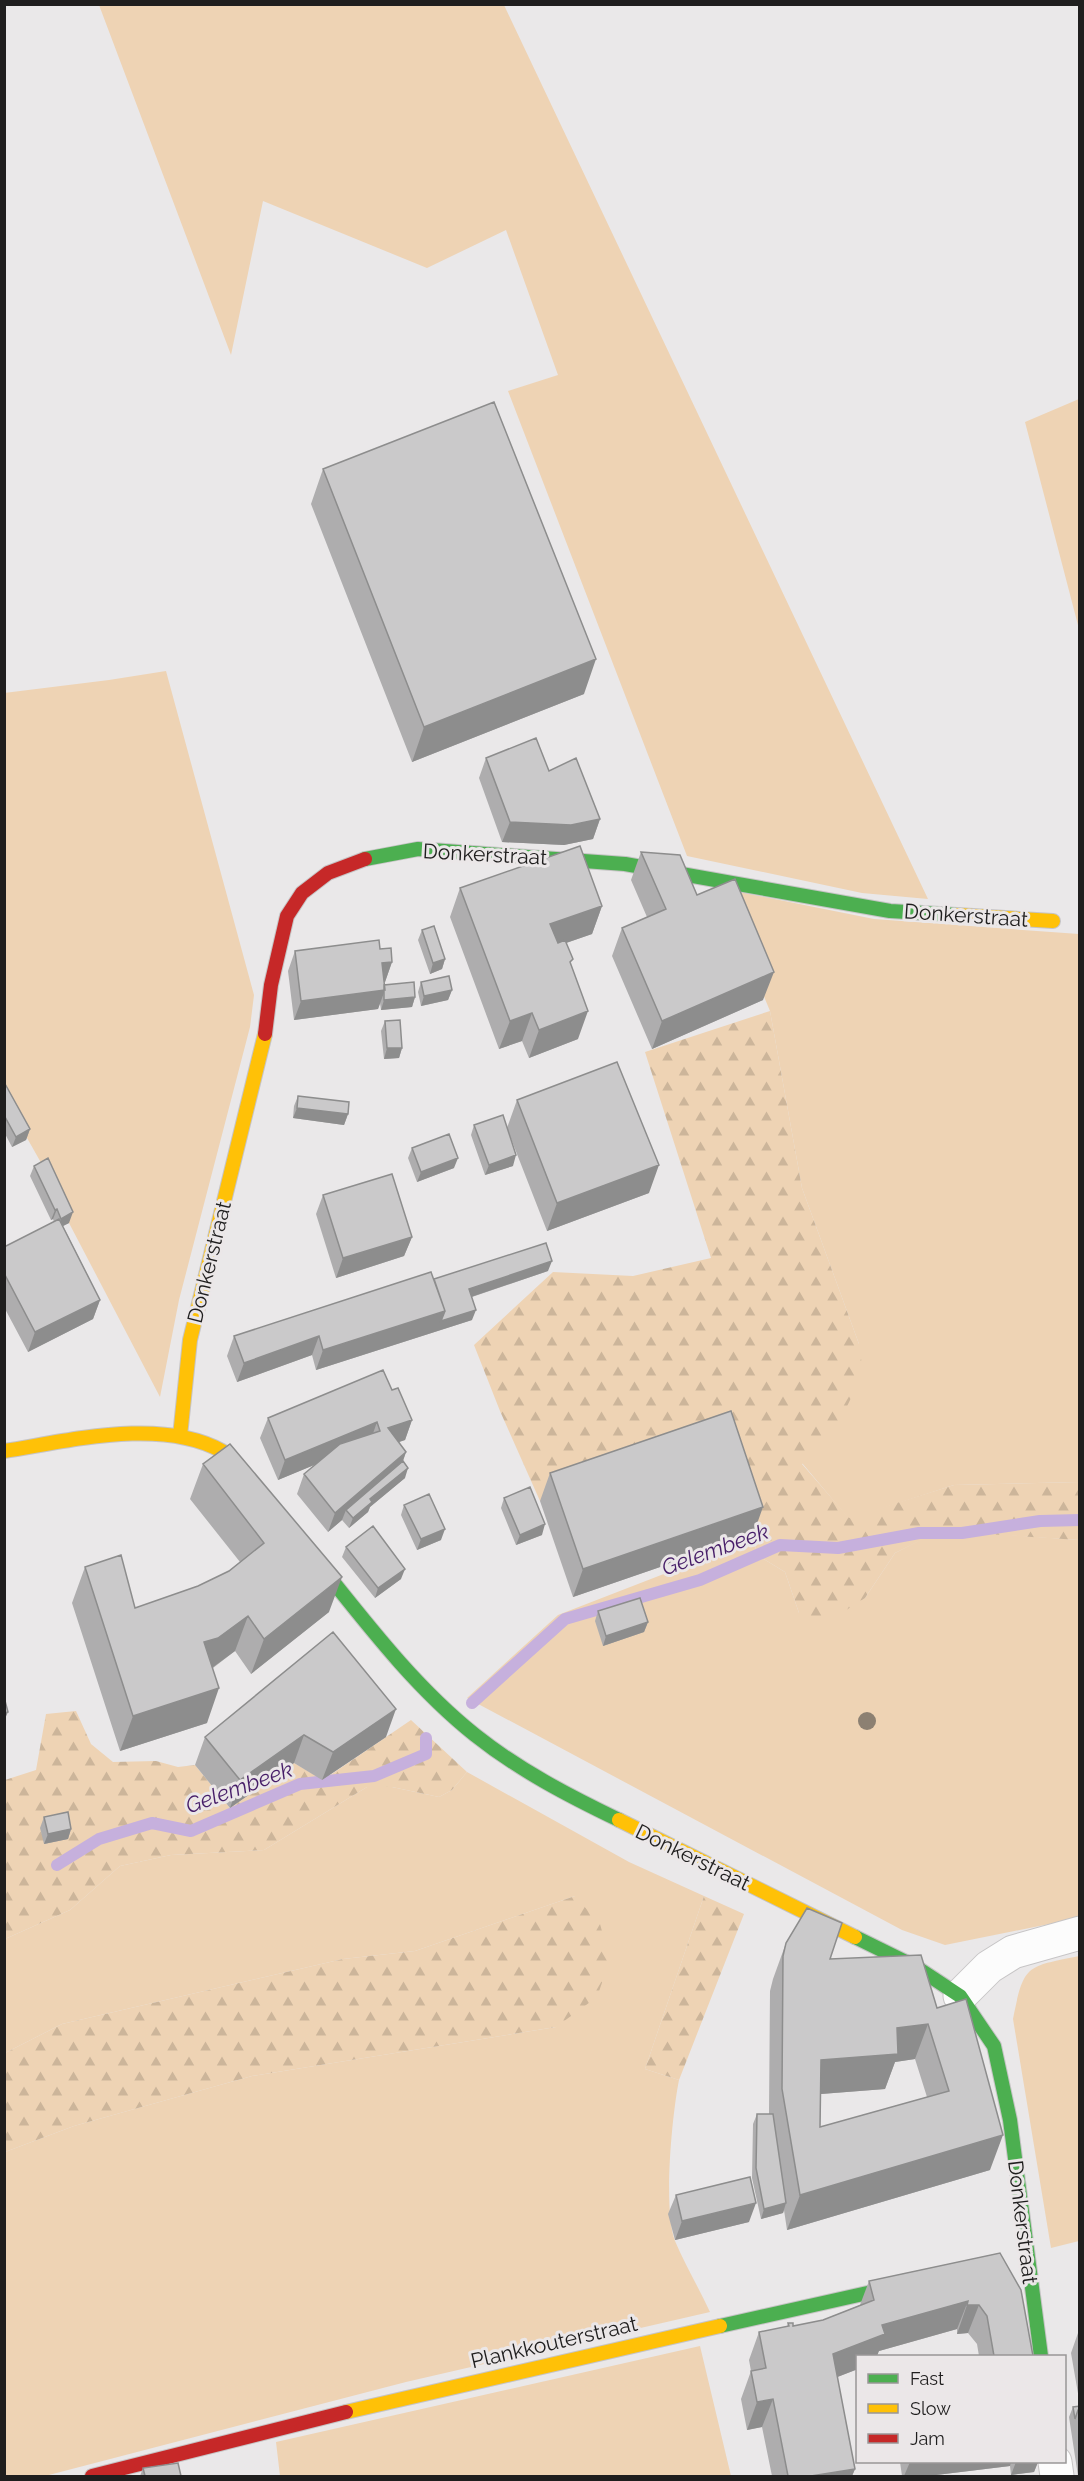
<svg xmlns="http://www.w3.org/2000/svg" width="1084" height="2481" font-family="Raleway,sans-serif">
  <defs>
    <pattern id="forest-firs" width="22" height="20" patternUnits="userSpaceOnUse" patternTransform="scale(1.5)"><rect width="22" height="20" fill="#eed3b4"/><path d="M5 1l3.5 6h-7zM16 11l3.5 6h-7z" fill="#ccb59a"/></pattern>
  </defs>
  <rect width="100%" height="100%" fill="#eae8e9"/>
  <path fill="#eed3b4" d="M99 5H504L928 899 862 893 687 856 508 391 558 375 506 230 427 268 263 201 231 355Z
    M1079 399V629L1025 422Z
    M166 671 254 995 250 1027 179 1300 160 1397 69 1223 44 1168 5 1099 4 693 109 680Z
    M719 888 874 919 1079 934V1482L954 1485 849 1519 802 1463 859 1344 802 1188 770 1011Z
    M940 1530 1079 1540V1918L945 1945 902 1930 467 1698 558 1615 754 1539 757 1555 785 1572 799 1613 865 1598 895 1553Z
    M467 1772 629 1862 704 1896 645 2069 679 2080C672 2115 663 2209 675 2241 685 2265 699 2288 710 2312L406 2382 45 2476H5V2152L74 2126 252 2076 556 2027 575 1896 415 1951 343 1959 62 2024 5 2053V1939L70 1910 120 1866 171 1855 264 1850 367 1787H392L439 1797 452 1790Z
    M1079 1956V2241L1051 2248 1013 2019C1024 1964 1026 1967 1079 1956Z
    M700 2346 731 2476H280L276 2442Z"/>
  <path fill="url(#forest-firs)" d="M770 1011 802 1188 859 1344 863 1373 827 1448 802 1464 849 1518 954 1485 1079 1482V1540L940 1531 895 1553 865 1598 826 1623 799 1613 785 1572 757 1555 754 1539 721 1439 540 1501 500 1411 474 1345 553 1272 633 1276 711 1258 645 1052Z
    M76 1711 91 1744 113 1762 156 1761 178 1767 195 1765 230 1808 294 1763 323 1780 411 1720 467 1772 452 1790 439 1797 392 1787H367L264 1850 171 1855 120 1866 70 1910 5 1939V1780L36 1770 46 1714Z
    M575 1896 600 1924 610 1960 597 1997 556 2027 252 2076 74 2126 5 2152V2053L62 2024 343 1959 415 1951Z
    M704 1896 744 1914 679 2080 645 2069Z"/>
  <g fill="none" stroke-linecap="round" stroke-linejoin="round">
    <path stroke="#c6b0dd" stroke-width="12" d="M472 1703 565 1619 700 1580 780 1545 838 1548 919 1533H962L1040 1521 1080 1520
      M57 1865 99 1839 152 1823 191 1831 300 1784 374 1776 426 1754V1738"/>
    <defs>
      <path id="street" d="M960 1996 989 1967 1013 1952 1080 1933
        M1055 2462 1057 2476"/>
      <path id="fast" d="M365 859 418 849 625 864 890 911 957 915
        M310 1553C361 1616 411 1684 475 1735 519 1770 569 1796 619 1820
        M855 1937 916 1967 960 1996 994 2046 1010 2120 1041 2356
        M720 2326 908 2284"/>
      <path id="slow" d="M957 915 1053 921
        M180 1436 190 1340 265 1034
        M4 1451C69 1441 161 1417 222 1451 234 1458 242 1471 251 1481
        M619 1820 855 1937
        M346 2412 720 2326"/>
      <path id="jam" d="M265 1034 271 985 287 916 302 893 328 873 365 859
        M92 2476 346 2412"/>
    </defs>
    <use href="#street" stroke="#c6c4c5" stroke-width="35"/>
    <use href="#fast" stroke="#c6c4c5" stroke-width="16"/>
    <use href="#slow" stroke="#c6c4c5" stroke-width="16"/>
    <use href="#jam" stroke="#c6c4c5" stroke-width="16"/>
    <use href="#street" stroke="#fcfcfc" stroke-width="33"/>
    <use href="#fast" stroke="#4caf50" stroke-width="14"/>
    <use href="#slow" stroke="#ffc107" stroke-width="14"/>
    <use href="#jam" stroke="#c62828" stroke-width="14"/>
  </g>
  <circle fill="#8c8072" cx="867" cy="1721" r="9"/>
  <path fill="#aeadae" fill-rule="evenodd" d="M323 469 584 694 412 762 311 504Z
    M486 758 549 771 600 819 593 839 564 845 502 842 479 778Z
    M641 852 697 895 763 1000 652 1049 612 956 622 928 647 917 631 880Z
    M460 888 602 906 592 934 566 943 571 965 578 1039 529 1058 522 1041 499 1049 450 917Z
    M422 930 445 959 442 969 430 974 418 940Z
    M380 949 392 962 385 982H384V985L415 997 412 1007 381 1010 380 1003 378 1009 294 1020 288 971 295 951Z
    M421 982 452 990 448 1000 421 1006 418 992Z
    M385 1021 402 1048 399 1058 384 1059 381 1031Z
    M4 1082 30 1129 26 1140 12 1147 4 1132Z
    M298 1096 348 1114 344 1125 293 1118 294 1106Z
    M517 1100 649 1193 547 1231 508 1131 513 1166 485 1175 471 1135 474 1125 507 1128Z
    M412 1148 454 1168 417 1182 408 1158Z
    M34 1166 69 1223 63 1226 100 1300 93 1319 28 1352 4 1307V1247L54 1222 53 1219 51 1220 30 1176Z
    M323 1195 412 1237 404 1256 336 1278 316 1214Z
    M548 1271 472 1297V1320L316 1370 312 1355 237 1382 227 1356 234 1336 434 1279Z
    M392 1390 412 1420 405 1440 399 1442 406 1452 403 1461 405 1478 370 1507 368 1512 349 1528 342 1520 328 1532 297 1494 304 1474 316 1464 278 1480 260 1438 268 1418Z
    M203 1464 329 1612 251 1674 235 1651 213 1668 207 1723 120 1751 72 1603 85 1567 135 1608 198 1586 229 1571 240 1562 190 1499Z
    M550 1473 753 1535 573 1597 540 1501Z
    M504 1498 542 1535 516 1545 501 1508Z
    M404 1505 441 1540 417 1550 401 1515Z
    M346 1547 401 1579 375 1598 342 1557Z
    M598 1611 648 1622 644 1632 603 1646 595 1621Z
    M333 1632 386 1737 322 1780 294 1763 230 1808 195 1765 205 1737Z
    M44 1817 71 1829 68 1839 44 1844 40 1828Z
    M786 1943 830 1959 937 2008 990 2170 787 2230 784 2210 783 2213 761 2219 752 2178 753 2124 757 2114H769L770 1991 773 1979ZM915 2059 927 2097 820 2127 821 2094 885 2089 895 2062Z
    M676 2195 749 2222 675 2240 668 2214Z
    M1000 2253 1033 2356H979L977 2344 968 2333 957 2334V2329L879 2351 858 2369 837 2377 855 2469 852 2476H772L762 2427 747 2430 741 2399 751 2371 749 2360 759 2332 787 2327 788 2323 793 2326 823 2320 860 2305 869 2281Z
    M1078 2333H1080V2405L1071 2353Z
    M1080 2406V2476H1078L1069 2417 1073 2407Z
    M900 2462H1038L1034 2472 1011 2475 1010 2466 928 2476H902Z
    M143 2468 181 2476H140Z"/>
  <path fill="#8d8d8d" d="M596 659 584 694 412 762 424 727Z
    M600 819 593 839 564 845 502 842 510 822Z
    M602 906 592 934 540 952 550 924Z
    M445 959 442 969 430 974 433 963Z
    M392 962 385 982 374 983 382 963Z
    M774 972 763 1000 652 1049 662 1021Z
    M385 990 378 1009 294 1020 301 1001Z
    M452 990 448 1000 421 1006 424 996Z
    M415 997 412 1007 381 1010 384 1000Z
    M588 1011 578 1039 529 1058 539 1030Z
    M532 1013 522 1041 499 1049 510 1021Z
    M387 1048H402L399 1058 384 1059Z
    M297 1108 348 1114 344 1125 293 1118Z
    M30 1129 26 1140 12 1147 16 1137Z
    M516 1155 513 1166 485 1175 489 1165Z
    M458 1158 454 1168 417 1182 421 1172Z
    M659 1165 649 1193 547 1231 557 1203Z
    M57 1209 53 1219 51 1220 55 1210Z
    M73 1212 69 1223 57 1229 61 1219Z
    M412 1237 404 1256 336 1278 343 1258Z
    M552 1261 548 1271 465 1299 469 1289Z
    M100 1300 93 1319 28 1352 35 1332Z
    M476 1310 472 1320 316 1370 323 1350 445 1311Z
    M319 1336 312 1355 237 1382 244 1363Z
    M412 1420 405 1440 381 1448 388 1428Z
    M377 1422 370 1442 278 1480 285 1460Z
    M406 1452 399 1472 346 1510 342 1520 328 1532 335 1513Z
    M408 1468 405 1478 370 1507 368 1512 349 1528 353 1518 370 1499Z
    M763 1507 753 1535 573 1597 583 1569Z
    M545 1524 542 1535 516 1545 520 1535Z
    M445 1529 441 1540 417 1550 421 1539Z
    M405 1569 401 1579 375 1598 378 1588Z
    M342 1577 329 1612 251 1674 264 1639Z
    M248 1616 235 1651 205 1673 204 1642Z
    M648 1622 644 1632 603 1646 606 1636Z
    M219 1688 207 1723 120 1751 133 1716Z
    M396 1709 386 1737 322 1780 333 1752Z
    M8 1712 4 1721V1713Z
    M304 1735 294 1763 230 1808 240 1780Z
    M71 1829 68 1839 44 1844 48 1834Z
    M928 2024 915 2059 895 2062 885 2089 808 2095 821 2060 897 2028Z
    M1003 2135 990 2170 787 2230 800 2195Z
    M756 2203 749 2222 675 2240 682 2221Z
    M786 2203 783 2213 761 2219 764 2209Z
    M968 2301 957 2329 879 2351 877 2356H858V2369L822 2383 833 2354 882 2325Z
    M967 2305H979L968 2333 957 2334Z
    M773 2399 762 2427 747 2430 757 2402Z
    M910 2462H1011L1010 2466 928 2476H904Z
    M1016 2462H1038L1034 2472 1011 2475Z
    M855 2469 852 2476H811Z"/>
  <path fill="#cac9ca" stroke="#8d8d8d" stroke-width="1.5" fill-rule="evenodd" d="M494 402 596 659 424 727 323 469Z
    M536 738 549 771 576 758 600 819 571 825 510 822 486 758Z
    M580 846 602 906 550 924 558 943 565 940 573 959 570 962 588 1011 539 1030 532 1013 510 1021 460 888Z
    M641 852 680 855 697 895 735 879 774 972 662 1021 622 928 666 909Z
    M434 926 445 959 433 963 422 930Z
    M379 940 380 949 391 948 392 962 382 963 385 990 301 1001 295 951Z
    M449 976 452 990 424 996 421 982Z
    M414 982 415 997 384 1000V985Z
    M400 1020 402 1048H387L385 1021Z
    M617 1062 659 1165 557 1203 517 1100Z
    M4 1082 30 1129 16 1137 4 1115Z
    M298 1096 349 1102 348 1114 297 1108Z
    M503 1115 516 1155 489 1165 474 1125Z
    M449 1134 458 1158 421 1172 412 1148Z
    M48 1158 73 1212 61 1219 57 1209 55 1210 34 1166Z
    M392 1174 412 1237 343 1258 323 1195Z
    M59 1219 100 1300 35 1332 4 1273V1247Z
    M546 1243 552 1261 469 1289 476 1310 441 1321 445 1311 434 1279Z
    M431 1272 445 1311 323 1350 319 1336 244 1363 234 1336Z
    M383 1370 392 1390 398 1388 412 1420 388 1428 406 1452 335 1513 304 1474 340 1444 380 1431 377 1422 285 1460 268 1418Z
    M731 1411 763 1507 583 1569 550 1473Z
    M230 1444 342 1577 264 1639 248 1616 218 1638 204 1642 219 1688 133 1716 85 1567 121 1555 135 1608 198 1586 229 1571 264 1543 203 1464Z
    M403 1461 408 1468 370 1499 372 1502 353 1518 346 1510Z
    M530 1487 545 1524 520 1535 504 1498Z
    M429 1494 445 1529 421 1539 404 1505Z
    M373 1526 405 1569 378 1588 346 1547Z
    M640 1598 648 1622 606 1636 598 1611Z
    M333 1632 396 1709 333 1752 304 1735 240 1780 205 1737Z
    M4 1697 8 1712 4 1713Z
    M68 1812 71 1829 48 1834 44 1817Z
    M807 1908 842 1923 830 1959 921 1955 937 2008 966 1999 1003 2135 800 2195 782 2089 783 1956 786 1943ZM928 2024 949 2091 820 2127 821 2060 898 2054 897 2028Z
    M757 2114H773L786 2203 764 2209 756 2168Z
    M750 2177 756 2203 682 2221 676 2195Z
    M1000 2253 1021 2290 1033 2356H994L987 2316 979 2305H967L968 2301 882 2325 885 2334 833 2354 855 2469 811 2476H788L773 2399 757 2402 751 2371 766 2368 759 2332 789 2326 788 2323H793V2326L823 2320 874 2300 869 2281Z
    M1080 2406V2409L1078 2410 1075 2419 1073 2407Z
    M178 2463 181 2476H145L143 2468Z"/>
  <g text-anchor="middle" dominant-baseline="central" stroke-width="6" stroke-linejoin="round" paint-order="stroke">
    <g font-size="21" fill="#1f1e1e" stroke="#ebe7e8">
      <text transform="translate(485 854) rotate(3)">Donkerstraat</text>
      <text transform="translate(966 915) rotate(4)">Donkerstraat</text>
      <text transform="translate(209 1262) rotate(-76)">Donkerstraat</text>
      <text transform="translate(693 1857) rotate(26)">Donkerstraat</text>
      <text transform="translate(1023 2222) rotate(83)">Donkerstraat</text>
      <text transform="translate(554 2342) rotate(-13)">Plankkouterstraat</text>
    </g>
    <g font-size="22" font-style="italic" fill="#461d68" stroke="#ebe7e8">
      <text transform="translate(715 1549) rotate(-20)">Gelembeek</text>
      <text transform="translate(239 1787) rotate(-20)">Gelembeek</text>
    </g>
  </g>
  <rect width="1084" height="2481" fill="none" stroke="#1f1e1e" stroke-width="12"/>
  <rect x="856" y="2355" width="210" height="108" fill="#ebe7e8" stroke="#999797" stroke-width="1.5"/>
  <rect x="868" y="2374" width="30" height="9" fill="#4caf50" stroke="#999797" stroke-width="1.5"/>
  <text x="910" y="2385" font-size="18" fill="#1f1e1e">Fast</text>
  <rect x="868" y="2404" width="30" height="9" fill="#ffc107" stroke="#999797" stroke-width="1.5"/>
  <text x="910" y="2415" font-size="18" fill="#1f1e1e">Slow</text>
  <rect x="868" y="2434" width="30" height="9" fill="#c62828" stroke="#999797" stroke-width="1.5"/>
  <text x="910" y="2445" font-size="18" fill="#1f1e1e">Jam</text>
</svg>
